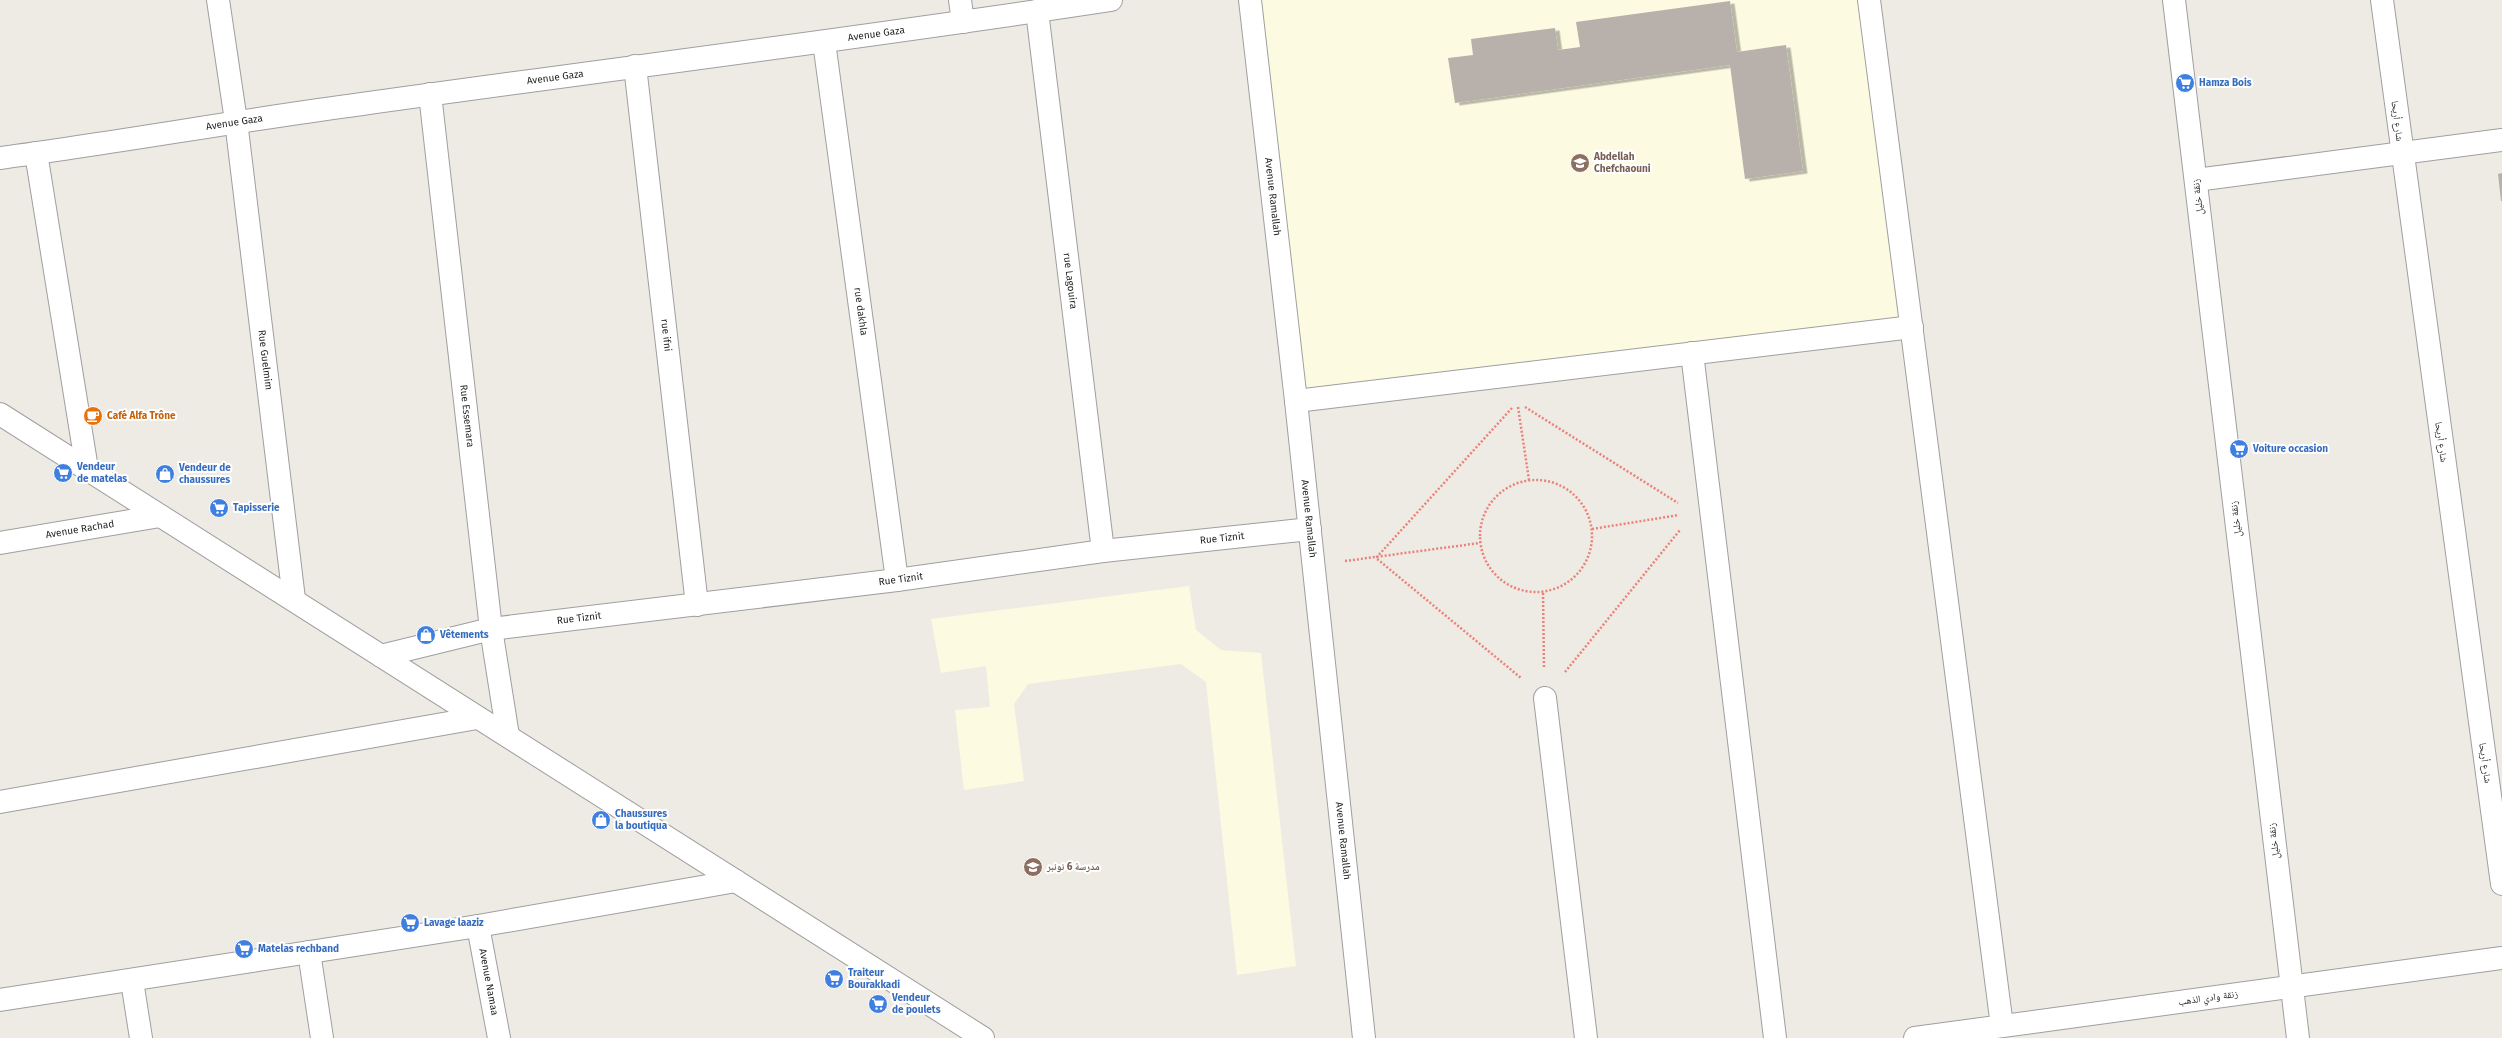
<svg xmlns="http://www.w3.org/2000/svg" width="2502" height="1038" font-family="'Fira Sans','Noto Naskh Arabic',sans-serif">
  <defs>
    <filter id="shadow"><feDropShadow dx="4.5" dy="2.5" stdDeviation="0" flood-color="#0004"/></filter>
  </defs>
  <rect width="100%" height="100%" fill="#eeebe5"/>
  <path fill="#fcfbe1" d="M1250 0H1869L1912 327 1296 401Z
    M1189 586 1196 630 1221 650 1261 653 1296 966 1237 975 1206 682 1181 664 1028 684 1014 704 1024 781 964 790 955 710 990 707 986 666 941 673 931 619Z"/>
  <path fill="#b7b0ab" filter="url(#shadow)" d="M1730 1 1737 52 1786 45 1803 171 1745 179 1730 65 1455 103 1448 58 1473 55 1471 39 1555 28 1558 50 1580 47 1576 22Z
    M2502 173V201H2501L2498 174Z"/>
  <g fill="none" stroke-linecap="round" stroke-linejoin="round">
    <defs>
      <g id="street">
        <path id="s1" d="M218 0 236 121 294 599"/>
        <path d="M960 0 963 22"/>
        <path id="s2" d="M1250 0 1296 401 1364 1038"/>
        <path d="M1869 0 2002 1026"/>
        <path d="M2174 0 2298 1038"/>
        <path d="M2382 0 2502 884"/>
        <path id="s3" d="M1037 11 1103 551"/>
        <path id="s4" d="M824 42 897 580"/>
        <path id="s5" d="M635 66 697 605"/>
        <path id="s6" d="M430 94 491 629 508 736"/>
        <path d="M36 153 87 469"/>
        <path id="s7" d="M0 158C121 142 241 120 362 104 612 69 862 38 1111 0"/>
        <path d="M2196 180 2502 140"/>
        <path d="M1692 353 1775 1038"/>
        <path d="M1296 401 1912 327"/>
        <path d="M0 414 983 1038"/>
        <path id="s8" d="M0 543 160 516"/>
        <path id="s9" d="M381 656 491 629 897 580 1103 551 1310 529"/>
        <path d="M1545 698 1586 1038"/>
        <path d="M0 802 477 718"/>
        <path id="s10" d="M478 926 499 1038"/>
        <path d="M309 952 322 1038"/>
        <path d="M132 981 141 1038"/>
        <path d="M0 1000 478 926 736 881"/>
        <path d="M1915 1038 2502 958"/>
      </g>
    </defs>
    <use href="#street" stroke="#9f9f9f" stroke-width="24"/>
    <path stroke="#eb8279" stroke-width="2.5" stroke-dasharray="2 2" stroke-linecap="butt" d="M1518 407 1529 480
      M1525 407 1678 503
      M1512 408 1376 558 1521 678
      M1480 536a56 56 0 1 1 112 0a56 56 0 1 1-112 0Z
      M1592 529 1679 515
      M1345 561 1480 543
      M1543 593 1544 667
      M1565 672 1680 530"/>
    <use href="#street" stroke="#fff" stroke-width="22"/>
  </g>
  <defs>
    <symbol id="supermarket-disc" viewBox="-11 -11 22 22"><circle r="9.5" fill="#3f7fe0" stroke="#fff"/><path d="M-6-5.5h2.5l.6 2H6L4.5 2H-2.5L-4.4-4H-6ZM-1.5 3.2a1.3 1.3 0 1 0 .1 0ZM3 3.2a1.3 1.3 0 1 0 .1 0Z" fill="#fff"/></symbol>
    <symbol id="school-disc" viewBox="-11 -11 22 22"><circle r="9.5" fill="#8d6e63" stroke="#fff"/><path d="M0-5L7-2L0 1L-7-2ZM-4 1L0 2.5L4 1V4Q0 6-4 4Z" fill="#fff"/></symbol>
    <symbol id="cafe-disc" viewBox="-11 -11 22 22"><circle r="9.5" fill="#e8710a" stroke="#fff"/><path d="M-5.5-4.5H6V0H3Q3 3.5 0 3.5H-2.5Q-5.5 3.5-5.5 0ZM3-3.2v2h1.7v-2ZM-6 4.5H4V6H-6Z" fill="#fff"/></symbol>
    <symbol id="shop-disc" viewBox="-11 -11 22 22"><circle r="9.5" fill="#3f7fe0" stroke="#fff"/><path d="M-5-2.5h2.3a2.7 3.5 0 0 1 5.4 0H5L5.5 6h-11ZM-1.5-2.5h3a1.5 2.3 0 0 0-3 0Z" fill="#fff"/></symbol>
  </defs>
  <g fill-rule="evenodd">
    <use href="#supermarket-disc" x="2174" y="72" width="22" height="22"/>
    <use href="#school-disc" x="1569" y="152" width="22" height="22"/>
    <use href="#cafe-disc" x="82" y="405" width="22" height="22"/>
    <use href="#supermarket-disc" x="2228" y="438" width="22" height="22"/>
    <use href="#supermarket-disc" x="52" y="462" width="22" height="22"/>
    <use href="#shop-disc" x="154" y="463" width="22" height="22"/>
    <use href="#supermarket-disc" x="208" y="497" width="22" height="22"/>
    <use href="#shop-disc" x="415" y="624" width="22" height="22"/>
    <use href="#shop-disc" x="590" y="809" width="22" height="22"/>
    <use href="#school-disc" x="1022" y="856" width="22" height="22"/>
    <use href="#supermarket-disc" x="399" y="912" width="22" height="22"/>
    <use href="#supermarket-disc" x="233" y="938" width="22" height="22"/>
    <use href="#supermarket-disc" x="823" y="968" width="22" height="22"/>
    <use href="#supermarket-disc" x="867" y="993" width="22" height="22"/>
  </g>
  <g text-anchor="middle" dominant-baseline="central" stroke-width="4" stroke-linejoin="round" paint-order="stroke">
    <g font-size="10" fill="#1e1e1e" stroke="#fff">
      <text stroke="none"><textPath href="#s7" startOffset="885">Avenue Gaza</textPath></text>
      <text stroke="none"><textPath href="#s7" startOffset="561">Avenue Gaza</textPath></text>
      <text transform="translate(2397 121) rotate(83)">شارع أريحا</text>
      <text stroke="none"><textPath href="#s7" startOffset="237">Avenue Gaza</textPath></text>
      <text stroke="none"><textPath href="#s2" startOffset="198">Avenue Ramallah</textPath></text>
      <text transform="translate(2198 197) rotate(-97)">زنقة خليل</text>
      <text stroke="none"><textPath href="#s3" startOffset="272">rue Lagouira</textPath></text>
      <text stroke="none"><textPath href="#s4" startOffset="272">rue dakhla</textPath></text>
      <text stroke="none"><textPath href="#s5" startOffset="271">rue ifni</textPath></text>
      <text stroke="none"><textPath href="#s1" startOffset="363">Rue Guelmim</textPath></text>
      <text stroke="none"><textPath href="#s6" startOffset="324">Rue Essemara</textPath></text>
      <text transform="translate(2441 442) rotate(82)">شارع أريحا</text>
      <text stroke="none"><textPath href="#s2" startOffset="522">Avenue Ramallah</textPath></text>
      <text transform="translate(2236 519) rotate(-97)">زنقة خليل</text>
      <text stroke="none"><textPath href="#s8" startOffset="81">Avenue Rachad</textPath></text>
      <text stroke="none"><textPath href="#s9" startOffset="850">Rue Tiznit</textPath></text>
      <text stroke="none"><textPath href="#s9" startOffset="526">Rue Tiznit</textPath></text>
      <text stroke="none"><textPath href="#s9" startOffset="202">Rue Tiznit</textPath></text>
      <text transform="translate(2485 763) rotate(82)">شارع أريحا</text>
      <text stroke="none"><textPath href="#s2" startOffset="846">Avenue Ramallah</textPath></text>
      <text transform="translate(2274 841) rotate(-97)">زنقة خليل</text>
      <text stroke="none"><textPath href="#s10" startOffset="57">Avenue Namaa</textPath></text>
      <text transform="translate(2208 998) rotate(-8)">زنقة وادي الذهب</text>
    </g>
    <g font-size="10" font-weight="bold" fill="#366cbe" stroke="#fff" text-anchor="start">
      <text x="2199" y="83">Hamza Bois</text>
      <text x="2253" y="449">Voiture occasion</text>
      <text x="77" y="467">Vendeur<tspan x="77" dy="12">de matelas</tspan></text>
      <text x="179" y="468">Vendeur de<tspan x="179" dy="12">chaussures</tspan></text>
      <text x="233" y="508">Tapisserie</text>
      <text x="440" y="635">Vêtements</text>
      <text x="615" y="814">Chaussures<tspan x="615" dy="12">la boutiqua</tspan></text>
      <text x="424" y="923">Lavage laaziz</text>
      <text x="258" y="949">Matelas rechband</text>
      <text x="848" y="973">Traiteur<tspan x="848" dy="12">Bourakkadi</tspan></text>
      <text x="892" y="998">Vendeur<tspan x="892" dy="12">de poulets</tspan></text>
    </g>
    <g font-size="10" font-weight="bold" fill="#785e54" stroke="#fff" text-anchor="start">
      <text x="1594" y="157">Abdellah<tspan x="1594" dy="12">Chefchaouni</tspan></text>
      <text x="1047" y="867">مدرسة 6 نونبر</text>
    </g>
    <g font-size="10" font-weight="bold" fill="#c56008" stroke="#fff" text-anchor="start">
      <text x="107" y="416">Café Alfa Trône</text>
    </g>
  </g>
</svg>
